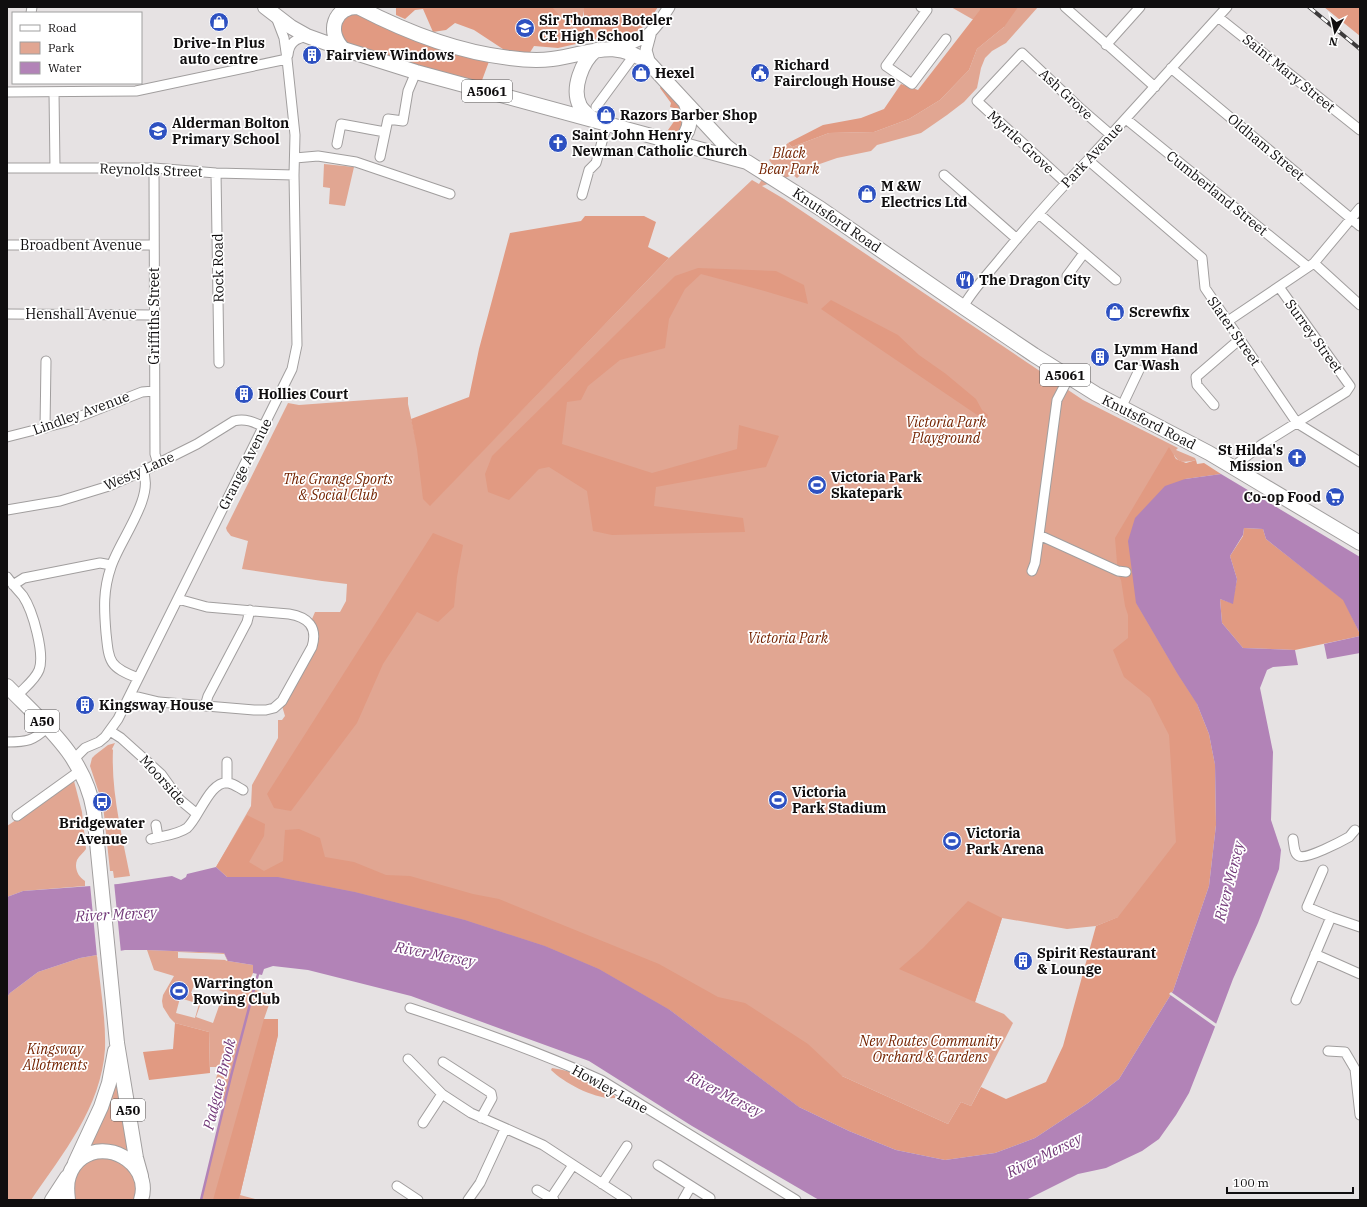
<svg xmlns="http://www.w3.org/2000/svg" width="1367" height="1207" font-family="'IBM Plex Serif',serif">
  <rect width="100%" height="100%" fill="#e6e2e3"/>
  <path fill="#e1a692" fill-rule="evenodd" d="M505 7H585L579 31Z
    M951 7H1038L1006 43 992 51 985 58 981 68 977 88 964 102 947 115 921 133 877 145 871 151 837 158 811 167 797 178 793 175 762 186 784 199 1083 400 1178 448 1176 450 1195 458 1196 460C1187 462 1179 464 1174 455L1197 704 1215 765 1146 906 1096 926 1067 929 1002 918 975 1002 1004 1014 1013 1023 971 1106 961 1102 948 1124 842 1076 799 1107 670 1010 216 867 251 806 252 785 278 738V720H282L285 716 282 706 319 640V633L312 619 315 612H340L346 601 347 584 322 581 242 569 248 541 231 536 227 531 226 528 288 403 299 405 408 397V404L430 505 669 258 752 180 759 184 772 164 769 160 788 143 792 147 829 133 874 132 909 119 940 100 969 70 977 49 1004 27 972 19Z
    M324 164 354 167 345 206 329 204 330 188 323 187Z
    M115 743 112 749 113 750C111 792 122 835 130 876L114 878 113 871H110L103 805 90 766 92 758 95 755 108 745Z
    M74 781 82 812 86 849C84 852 79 856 77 860 74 868 78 877 85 881V886L23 891 7 897V826Z
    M147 950 224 953 228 961 253 965V973L246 988 260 991 272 996 264 1019H278V1035L240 1195 259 1200H201L224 1105 215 1083 219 1067H210L209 1032 175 1023 170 1018 163 1007 162 1001 163 995 174 976 154 970ZM178 953 224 954 227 960 178 958ZM194 985 206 989 207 986 224 992 213 1023 196 1017 203 997 191 993ZM180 998 199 1004 195 1018 176 1013Z
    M97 955C100 986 106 1018 105 1049 101 1108 63 1153 31 1200H7V997L10 993 38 972 80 958Z
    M552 1068C575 1071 597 1081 615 1096V1098C596 1100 564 1083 551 1070Z
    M115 1069 129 1153 86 1149Z
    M106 1157C127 1161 141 1179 134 1200H75C70 1185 77 1165 93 1160 97 1158 102 1158 106 1157Z"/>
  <path fill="#e19a82" d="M396 7H552L576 34V44L558 48 534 46 529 54 509 53 474 30 455 23 446 30 433 32 423 9 415 10 405 19 396 15Z
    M584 7H658C654 13 650 21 645 25 630 40 604 39 584 40L574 25 576 21 584 20Z
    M980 7H1018L1004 27 977 49 969 70 940 100 909 119 874 132 829 133 792 147 788 143 823 125 861 118 884 109 901 84 918 90 980 10Z
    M1324 7H1360V36Z
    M349 8 491 56 481 83 339 45 343 11Z
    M661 86 681 105 686 119C684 123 680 137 673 134 671 133 670 131 668 130L682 110 670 107 671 103 660 88Z
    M585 216H644L656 222 648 247 669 258 430 506 423 499 417 449 411 419 469 397 479 349 510 233 581 221Z
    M698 268 776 271 804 285 808 304 761 290 701 274 685 289 669 319 665 348 620 360 588 386 581 400 567 402 562 444 652 473 737 449 739 425 779 436 766 467 656 487 654 506 743 518 745 532 612 535 593 531 587 491 549 467 539 469 509 500 488 492 485 474 492 456 675 276Z
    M831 300 898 335 919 355 946 374 976 399 982 410 988 415 986 421 821 309Z
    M1169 447 1176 459 1186 463 1196 460 1197 464 1204 463 1221 474 1185 479 1136 603 1177 673 1197 704 1209 734 1215 765 1216 825 1209 886 1173 991 1119 1079 1088 1103 1035 1138 995 1153 945 1160 896 1150 849 1131 799 1107 670 1010 599 969 545 946 465 920 355 892 278 877H227L216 867 247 815 265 824 264 836 249 862 264 871 283 861 285 830 299 829 320 838 325 857 354 862 386 875 410 876 473 894 499 899 659 964 718 997 745 1003 808 1044 842 1076 948 1124 961 1102 971 1106 981 1087 1006 1099 1046 1082 1063 1046 1096 926 1118 917 1176 842 1169 735 1150 698 1124 677 1113 650 1128 638V615L1125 606 1121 580 1118 575 1115 538Z
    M1244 528 1263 529 1266 539 1344 600 1360 634V636L1295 650 1243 648 1222 623 1220 599 1232 603 1237 579 1230 556 1243 536Z
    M433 533 463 545 457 577 454 607 438 622 417 612 383 664 357 723 291 811 274 808 267 794Z
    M968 901 1002 918 975 1002 899 969 923 948Z
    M264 1019H278V1035L240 1195 238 1200H213Z
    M175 1023 209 1032 210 1073 149 1080 143 1052 173 1049Z"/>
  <path fill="#b283b7" d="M1221 474 1360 557V634L1343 600 1266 539 1263 529 1244 528 1243 535 1230 556 1237 579 1233 604 1220 599 1222 623 1243 648 1295 650 1298 665 1273 667 1267 670 1260 688 1273 752 1271 820 1281 850 1279 869 1258 923 1233 979 1213 1032 1189 1093 1176 1115 1159 1139 1142 1151 1106 1168 1078 1174 1026 1200H819L692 1126 589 1061 411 996 308 970 273 966 264 969 262 975 253 973V965L228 961 224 953 147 950H125L80 958 38 972 10 993 7 997V897L23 891 118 884 172 876 181 880 186 877 187 874 216 867 227 877H278L355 892 465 920 545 946 599 969 670 1010 799 1107 849 1131 896 1150 945 1160 995 1153 1035 1138 1088 1103 1119 1079 1173 991 1209 886 1216 825 1215 765 1209 734 1197 704 1177 673 1136 603 1128 541 1135 518 1165 486 1185 479Z
    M1360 636V653L1327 659 1324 644Z"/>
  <path fill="#e6e2e3" d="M114 882 121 953 97 957 90 884Z
    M178 952 224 954 227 961H226L223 955 178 954Z
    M1171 992 1218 1025 1217 1028 1169 994Z"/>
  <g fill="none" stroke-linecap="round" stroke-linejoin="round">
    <path stroke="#b283b7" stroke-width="2.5" d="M201 1200 231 1076 258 974"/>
    <defs>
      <path id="minor" d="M921 7 927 10 886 66 912 84 946 39
        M1065 7 1155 87
        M31 13 32 7
        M1218 17 1360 130
        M1106 45 1140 7
        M288 55C289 42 296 39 307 36
        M1171 68 1360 226
        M7 92 136 91 287 59
        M54 92 55 168
        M596 107 635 54
        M1126 119 1308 267
        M337 144 341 124 385 132
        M380 157 388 119 403 121 408 91 416 72
        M295 158 318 156 356 162 450 194
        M1088 160 1202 258 1205 288 1297 423 1360 462
        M7 168H154L216 173 294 175
        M154 168 155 454 158 464
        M216 173 219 363
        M944 175 1017 239
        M1066 183 977 101 1022 53 1081 109 1111 135
        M582 195 589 170 596 163 607 124
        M1039 214 1116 280
        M7 245H154
        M1314 263 1360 305
        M1067 276 1084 253
        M963 307C973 289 988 274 1000 259 1028 225 1057 192 1088 160L1227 7
        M7 314 154 315
        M1228 321 1314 263 1360 208
        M1214 405 1197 385 1196 377 1240 339
        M1121 408 1139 370
        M45 428 46 361
        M7 437 66 422 142 392 154 391
        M1233 467 1261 445 1346 392 1350 386 1279 287
        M7 510 60 501 109 486 143 471 197 444 234 421C245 418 254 422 264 427
        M1039 535 1118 571 1126 572
        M1032 571 1035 563 1039 535 1057 400 1069 377
        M7 577C12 584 18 590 23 596 33 611 45 654 39 670 35 680 24 688 17 696
        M13 585 24 578 100 563 111 565
        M138 678C109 667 109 662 106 633 104 609 103 590 111 567 119 541 155 497 143 471
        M130 695 159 702 254 710H266L274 708 282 701 312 647C318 627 308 617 289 614L207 607 178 599
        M205 706 208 696 247 622 250 610
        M110 731 121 738 161 774 179 799 197 814
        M7 742C27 742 33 741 48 727
        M74 759 85 748 99 742 105 737 118 719 292 369 297 345 294 175 295 135 287 59 284 38 276 17
        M227 783V762
        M17 816 81 770
        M156 825 158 837
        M151 839C162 836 177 835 187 828 199 818 210 779 229 783 234 784 239 788 243 790
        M1293 839C1294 845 1294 854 1299 856 1306 860 1342 841 1349 837 1351 835 1353 832 1355 830
        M1323 870 1307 907 1331 917
        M1315 954 1360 974
        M1296 1000 1331 917 1360 927
        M410 1008C475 1029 539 1052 601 1080L796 1200
        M1328 1051 1345 1052 1355 1069 1360 1115
        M408 1059 442 1094 471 1113 543 1145 627 1200
        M443 1062 491 1093 492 1098 481 1118
        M423 1123 442 1094
        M658 1165 710 1198
        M602 1184 627 1146
        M397 1186 418 1200
        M537 1190 554 1200
        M551 1198 573 1165
        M468 1200 480 1183 505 1129
        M683 1200 691 1186"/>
      <path id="tertiary" d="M650 35 646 50 650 64
        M613 47C645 43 652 34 669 7"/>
      <path id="primary" d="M7 686C44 724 85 756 94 812L117 1043 136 1158 141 1176
        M75 1163 101 1107 109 1083 115 1051
        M52 1200 67 1177
        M68 1200C67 1192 66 1184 69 1176 80 1143 123 1144 139 1173 143 1181 144 1191 141 1200"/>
      <path id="trunk" d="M265 7 291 27 307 36 343 49 416 72 747 162 821 209 963 307 1034 355 1096 394 1209 453 1360 543
        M358 7C406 32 456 52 510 58 524 60 538 61 552 59 591 54 613 37 650 64L726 146 740 157
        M343 49C326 32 334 6 359 7
        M593 119C588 115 583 111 580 106 571 89 582 61 596 50
        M675 143C691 135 692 119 686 104"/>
    </defs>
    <use href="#minor" stroke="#a19e9e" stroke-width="11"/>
    <use href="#tertiary" stroke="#a19e9e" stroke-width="13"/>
    <use href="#primary" stroke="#a19e9e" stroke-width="16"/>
    <use href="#trunk" stroke="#a19e9e" stroke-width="16"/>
    <use href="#minor" stroke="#fff" stroke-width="9"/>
    <use href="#tertiary" stroke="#fff" stroke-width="11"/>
    <use href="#primary" stroke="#fff" stroke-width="14"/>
    <use href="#trunk" stroke="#fff" stroke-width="14"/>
    <defs>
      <path id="rail" d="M1309 7 1360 49"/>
    </defs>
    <use href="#rail" stroke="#3c3a3b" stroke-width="4"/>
    <use href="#rail" stroke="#fff" stroke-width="2.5" stroke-dasharray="8" stroke-linecap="butt"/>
  </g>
  <defs>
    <symbol id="shop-disc" viewBox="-11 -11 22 22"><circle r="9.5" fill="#2e51c1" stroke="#fff"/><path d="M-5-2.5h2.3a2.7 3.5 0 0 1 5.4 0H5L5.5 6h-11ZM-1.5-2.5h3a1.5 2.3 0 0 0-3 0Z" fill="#fff"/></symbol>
    <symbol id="school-disc" viewBox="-11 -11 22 22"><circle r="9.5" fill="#2e51c1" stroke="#fff"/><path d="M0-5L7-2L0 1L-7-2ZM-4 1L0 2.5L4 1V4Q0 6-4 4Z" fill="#fff"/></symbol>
    <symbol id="building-disc" viewBox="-11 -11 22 22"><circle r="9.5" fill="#2e51c1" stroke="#fff"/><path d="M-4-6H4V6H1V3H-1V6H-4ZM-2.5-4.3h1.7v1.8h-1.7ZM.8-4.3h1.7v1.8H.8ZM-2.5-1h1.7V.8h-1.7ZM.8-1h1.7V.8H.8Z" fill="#fff"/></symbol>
    <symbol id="civic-disc" viewBox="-11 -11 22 22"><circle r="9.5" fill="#2e51c1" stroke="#fff"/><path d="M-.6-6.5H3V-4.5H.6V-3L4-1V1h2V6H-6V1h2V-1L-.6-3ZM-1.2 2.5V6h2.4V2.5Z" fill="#fff"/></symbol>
    <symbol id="church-disc" viewBox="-11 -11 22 22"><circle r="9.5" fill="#2e51c1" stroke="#fff"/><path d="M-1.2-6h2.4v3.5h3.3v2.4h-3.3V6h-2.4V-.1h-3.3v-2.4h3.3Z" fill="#fff"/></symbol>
    <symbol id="restaurant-disc" viewBox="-11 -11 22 22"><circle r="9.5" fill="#2e51c1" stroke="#fff"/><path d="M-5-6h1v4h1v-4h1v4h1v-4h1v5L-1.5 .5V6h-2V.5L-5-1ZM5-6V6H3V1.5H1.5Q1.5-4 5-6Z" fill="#fff"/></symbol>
    <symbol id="stadium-disc" viewBox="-11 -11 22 22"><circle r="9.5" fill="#2e51c1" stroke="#fff"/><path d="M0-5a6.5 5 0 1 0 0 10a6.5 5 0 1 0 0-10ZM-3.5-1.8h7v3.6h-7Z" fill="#fff"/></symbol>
    <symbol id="supermarket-disc" viewBox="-11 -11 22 22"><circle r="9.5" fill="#2e51c1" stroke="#fff"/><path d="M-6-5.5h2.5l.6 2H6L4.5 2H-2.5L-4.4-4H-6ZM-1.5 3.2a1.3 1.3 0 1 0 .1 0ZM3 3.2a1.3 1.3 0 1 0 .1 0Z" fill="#fff"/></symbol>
    <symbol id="bus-disc" viewBox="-11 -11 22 22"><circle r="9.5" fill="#2e51c1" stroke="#fff"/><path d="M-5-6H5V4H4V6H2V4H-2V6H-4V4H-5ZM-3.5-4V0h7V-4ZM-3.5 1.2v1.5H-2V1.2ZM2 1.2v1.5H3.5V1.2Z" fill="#fff"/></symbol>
  </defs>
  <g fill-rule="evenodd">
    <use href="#shop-disc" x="208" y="11" width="22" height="22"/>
    <use href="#school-disc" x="514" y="17" width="22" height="22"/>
    <use href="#building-disc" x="301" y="44" width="22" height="22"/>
    <use href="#shop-disc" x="630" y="62" width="22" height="22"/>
    <use href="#civic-disc" x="749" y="62" width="22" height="22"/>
    <use href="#shop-disc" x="595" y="104" width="22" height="22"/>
    <use href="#school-disc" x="147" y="120" width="22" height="22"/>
    <use href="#church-disc" x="547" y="132" width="22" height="22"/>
    <use href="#shop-disc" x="856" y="183" width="22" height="22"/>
    <use href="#restaurant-disc" x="954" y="269" width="22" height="22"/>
    <use href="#shop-disc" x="1104" y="301" width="22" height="22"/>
    <use href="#building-disc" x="1089" y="346" width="22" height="22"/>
    <use href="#building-disc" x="233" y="383" width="22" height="22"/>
    <use href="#church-disc" x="1286" y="447" width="22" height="22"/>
    <use href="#stadium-disc" x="806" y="474" width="22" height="22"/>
    <use href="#supermarket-disc" x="1324" y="486" width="22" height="22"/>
    <use href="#building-disc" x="74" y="694" width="22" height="22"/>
    <use href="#stadium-disc" x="767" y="789" width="22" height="22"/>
    <use href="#bus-disc" x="91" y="791" width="22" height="22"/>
    <use href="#stadium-disc" x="941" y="830" width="22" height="22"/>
    <use href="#building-disc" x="1012" y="950" width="22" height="22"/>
    <use href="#stadium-disc" x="168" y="980" width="22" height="22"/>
  </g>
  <g text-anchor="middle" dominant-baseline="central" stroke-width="3.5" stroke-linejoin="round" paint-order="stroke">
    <g fill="#fff" stroke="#585657" stroke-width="1">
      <rect x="462" y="80" width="50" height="22" rx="3"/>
      <rect x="1040" y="364" width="50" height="22" rx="3"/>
      <rect x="25" y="710" width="34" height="22" rx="3"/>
      <rect x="111" y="1099" width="34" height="22" rx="3"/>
    </g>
    <g font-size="13" font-weight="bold" fill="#100e0f">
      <text x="487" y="91">A5061</text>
      <text x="1065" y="375">A5061</text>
      <text x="42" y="721">A50</text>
      <text x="128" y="1110">A50</text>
    </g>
    <g font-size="14" font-weight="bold" fill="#100e0f" stroke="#fff" text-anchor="start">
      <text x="539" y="20">Sir Thomas Boteler<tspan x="539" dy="16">CE High School</tspan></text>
      <text x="219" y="43" text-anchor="middle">Drive-In Plus<tspan x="219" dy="16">auto centre</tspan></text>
      <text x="326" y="55">Fairview Windows</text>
      <text x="774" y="65">Richard<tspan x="774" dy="16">Fairclough House</tspan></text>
      <text x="655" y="73">Hexel</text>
      <text x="620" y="115">Razors Barber Shop</text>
      <text x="172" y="123">Alderman Bolton<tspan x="172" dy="16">Primary School</tspan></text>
      <text x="572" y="135">Saint John Henry<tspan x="572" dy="16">Newman Catholic Church</tspan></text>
      <text x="881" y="186">M &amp;W<tspan x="881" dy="16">Electrics Ltd</tspan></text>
      <text x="979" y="280">The Dragon City</text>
      <text x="1129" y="312">Screwfix</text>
      <text x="1114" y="349">Lymm Hand<tspan x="1114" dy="16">Car Wash</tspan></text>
      <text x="258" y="394">Hollies Court</text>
      <text x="1283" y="450" text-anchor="end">St Hilda's<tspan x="1283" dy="16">Mission</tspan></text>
      <text x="831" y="477">Victoria Park<tspan x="831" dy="16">Skatepark</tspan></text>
      <text x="1321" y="497" text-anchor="end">Co-op Food</text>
      <text x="99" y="705">Kingsway House</text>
      <text x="792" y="792">Victoria<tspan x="792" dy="16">Park Stadium</tspan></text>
      <text x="102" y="823" text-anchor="middle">Bridgewater<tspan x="102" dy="16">Avenue</tspan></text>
      <text x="966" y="833">Victoria<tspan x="966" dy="16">Park Arena</tspan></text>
      <text x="1037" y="953">Spirit Restaurant<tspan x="1037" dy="16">&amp; Lounge</tspan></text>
      <text x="193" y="983">Warrington<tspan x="193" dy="16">Rowing Club</tspan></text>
    </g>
    <g font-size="14" fill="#100e0f" stroke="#fff">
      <text transform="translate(1289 73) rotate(39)">Saint Mary Street</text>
      <text transform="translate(1066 94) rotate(43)">Ash Grove</text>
      <text transform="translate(1021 142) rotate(43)">Myrtle Grove</text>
      <text transform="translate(1266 147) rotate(40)">Oldham Street</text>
      <text transform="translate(1092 155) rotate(-47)">Park Avenue</text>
      <text transform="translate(151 170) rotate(2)">Reynolds Street</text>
      <text transform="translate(1217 193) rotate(39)">Cumberland Street</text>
      <text transform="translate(837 220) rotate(34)">Knutsford Road</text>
      <text x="81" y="245">Broadbent Avenue</text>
      <text transform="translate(218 268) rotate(-91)">Rock Road</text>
      <text x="81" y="314">Henshall Avenue</text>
      <text transform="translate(154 316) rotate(-90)">Griffiths Street</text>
      <text transform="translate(1234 331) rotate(55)">Slater Street</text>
      <text transform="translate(1314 336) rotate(54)">Surrey Street</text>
      <text transform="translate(81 413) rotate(-20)">Lindley Avenue</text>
      <text transform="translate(1149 422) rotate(27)">Knutsford Road</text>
      <text transform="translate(245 464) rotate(-63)">Grange Avenue</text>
      <text transform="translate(139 471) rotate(-24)">Westy Lane</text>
      <text transform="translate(163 780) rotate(48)">Moorside</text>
      <text transform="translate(610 1089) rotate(29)">Howley Lane</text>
    </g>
    <g font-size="14" font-style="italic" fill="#742300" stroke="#fff">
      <text x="789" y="153">Black<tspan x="789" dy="16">Bear Park</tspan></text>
      <text x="946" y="422">Victoria Park<tspan x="946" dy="16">Playground</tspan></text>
      <text x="338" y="479">The Grange Sports<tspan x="338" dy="16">&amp; Social Club</tspan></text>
      <text x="788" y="638">Victoria Park</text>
      <text x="930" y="1041">New Routes Community<tspan x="930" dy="16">Orchard &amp; Gardens</tspan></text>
      <text x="55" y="1049">Kingsway<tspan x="55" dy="16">Allotments</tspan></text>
    </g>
    <g font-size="15" font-style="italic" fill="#723878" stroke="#fff">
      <text transform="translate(1229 881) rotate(-76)">River Mersey</text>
      <text transform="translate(116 914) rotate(-3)">River Mersey</text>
      <text transform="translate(435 954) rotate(11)">River Mersey</text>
      <text transform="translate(219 1084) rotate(-76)">Padgate Brook</text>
      <text transform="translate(725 1094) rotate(27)">River Mersey</text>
      <text transform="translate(1044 1155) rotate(-26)">River Mersey</text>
    </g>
  </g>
  <rect width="1367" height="1207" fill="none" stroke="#100e0f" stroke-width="16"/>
  <rect x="12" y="12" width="130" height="72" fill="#ffffff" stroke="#9f9f9f"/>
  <rect x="20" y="25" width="20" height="6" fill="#ffffff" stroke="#9f9f9f"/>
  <text x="48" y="32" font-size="12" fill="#100e0f">Road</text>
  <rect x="20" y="42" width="20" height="12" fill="#e1a692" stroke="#9f9f9f"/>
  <text x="48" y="52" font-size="12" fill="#100e0f">Park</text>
  <rect x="20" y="62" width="20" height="12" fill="#b283b7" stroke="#9f9f9f"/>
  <text x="48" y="72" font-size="12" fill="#100e0f">Water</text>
  <g transform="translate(1335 32) rotate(189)" stroke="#ffffff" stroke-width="3" paint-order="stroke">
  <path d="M0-3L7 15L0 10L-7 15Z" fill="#100e0f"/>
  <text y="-6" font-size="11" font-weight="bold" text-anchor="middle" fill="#100e0f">N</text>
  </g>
  <path d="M1227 1187v6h126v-6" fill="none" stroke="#100e0f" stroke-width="2"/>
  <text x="1233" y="1187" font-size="12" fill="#100e0f" stroke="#ffffff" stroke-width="3" paint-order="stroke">100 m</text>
</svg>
